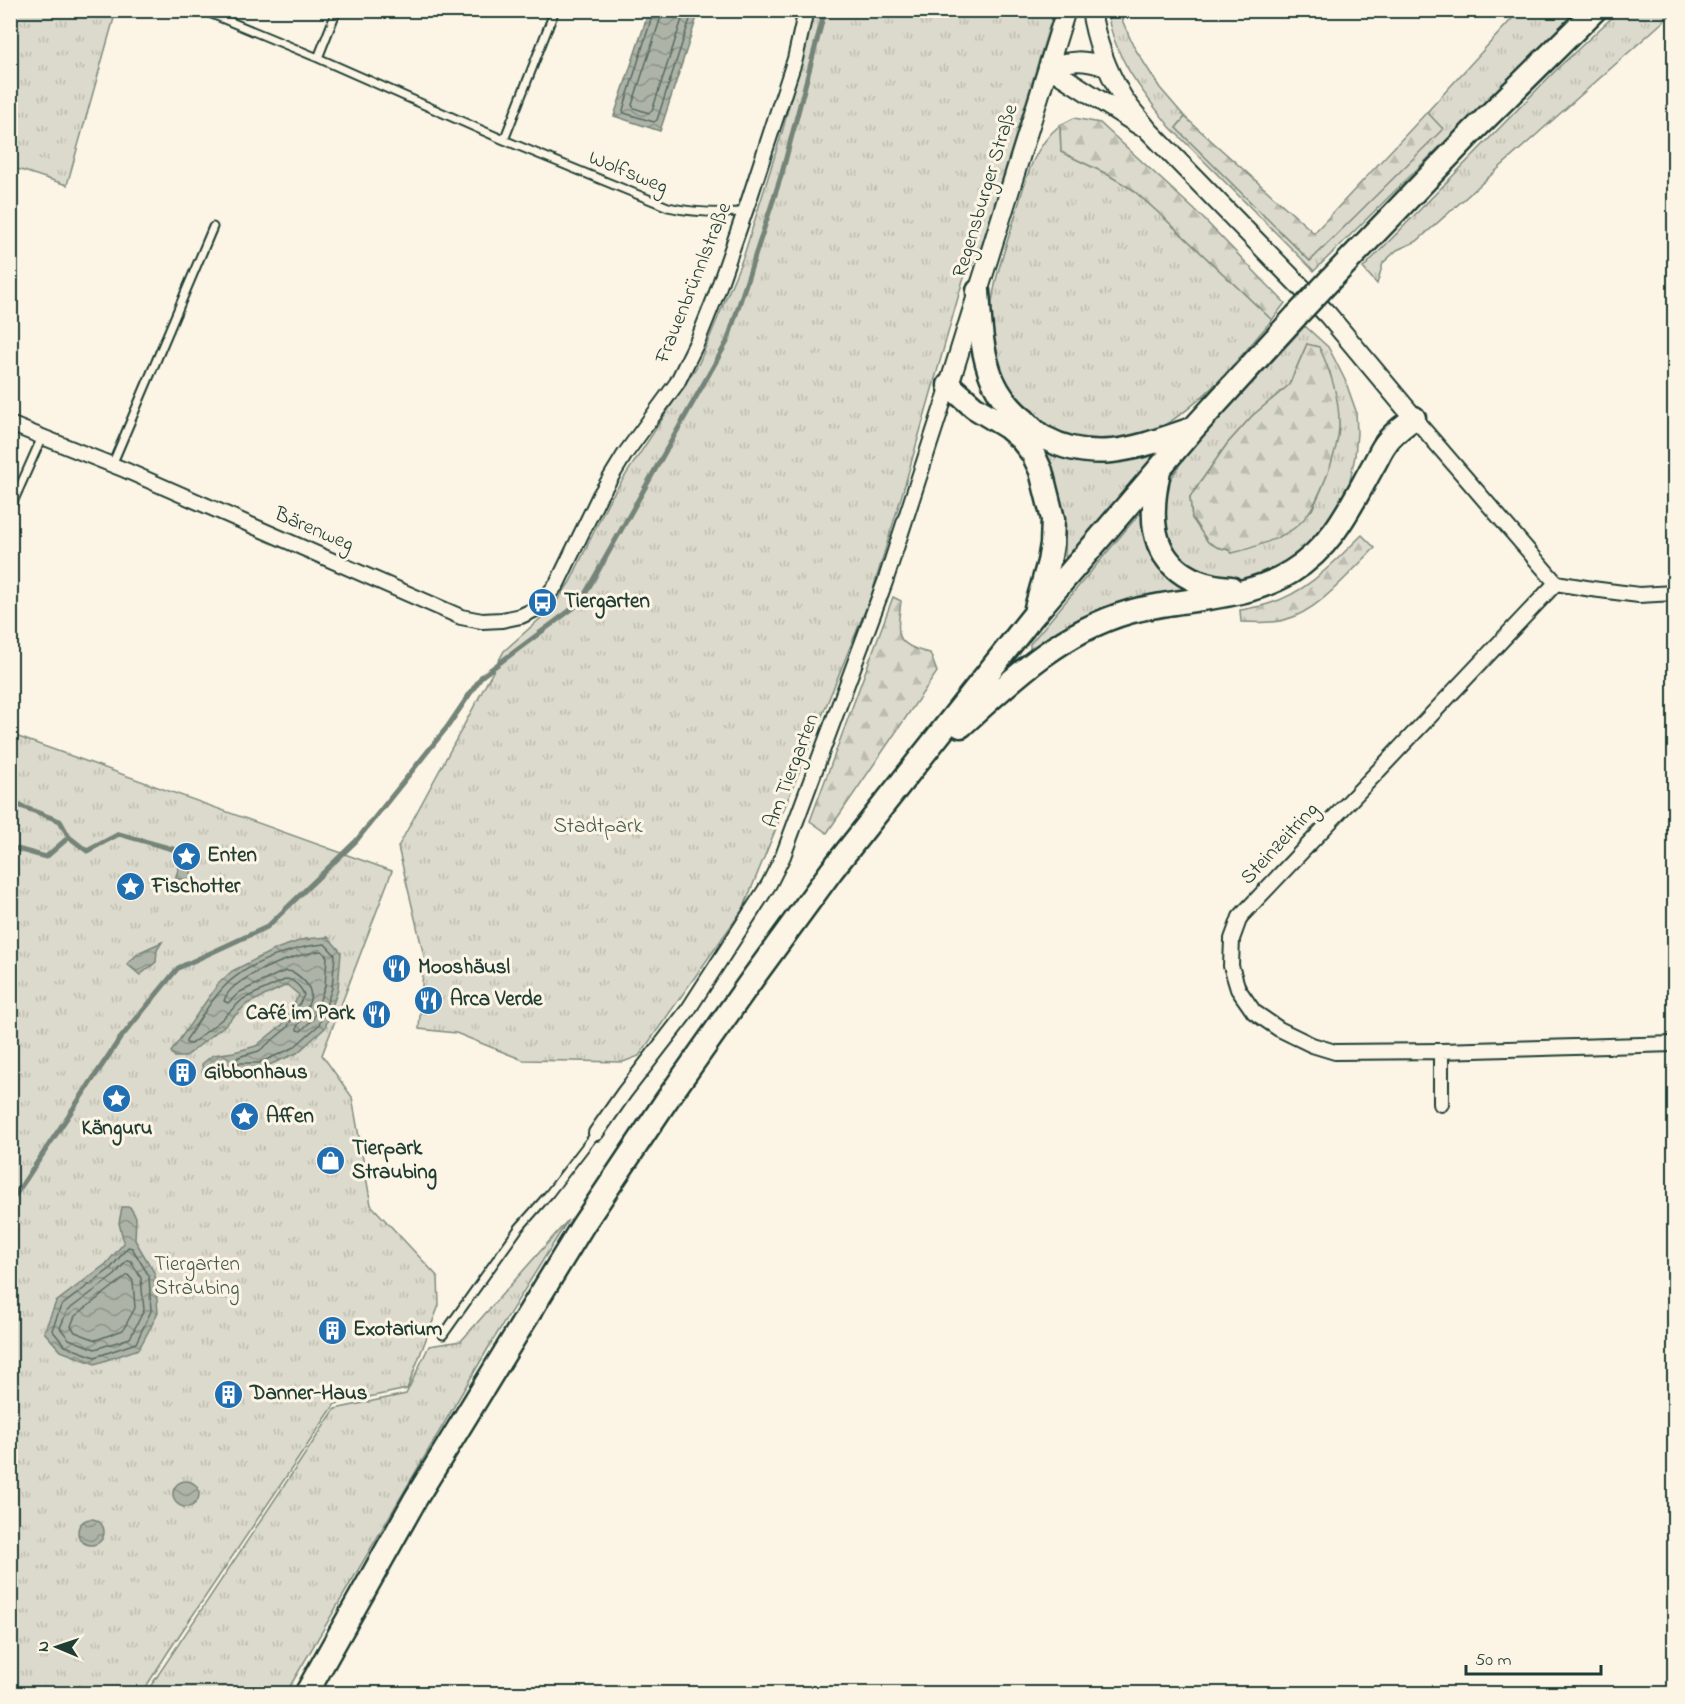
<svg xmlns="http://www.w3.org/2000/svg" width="1685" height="1704" font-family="'Indie Flower',sans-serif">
  <defs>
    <pattern id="grass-tufts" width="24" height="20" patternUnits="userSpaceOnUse" patternTransform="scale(1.5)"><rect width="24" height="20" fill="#dcdacc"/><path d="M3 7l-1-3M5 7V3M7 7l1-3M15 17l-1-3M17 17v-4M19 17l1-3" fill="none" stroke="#bcbcb0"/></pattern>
    <pattern id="forest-firs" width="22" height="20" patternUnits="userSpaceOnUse" patternTransform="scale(1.5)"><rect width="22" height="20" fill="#dcdacc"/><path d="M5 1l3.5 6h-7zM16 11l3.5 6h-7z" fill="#bcbcb0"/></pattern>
    <pattern id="water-waves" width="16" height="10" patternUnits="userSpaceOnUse" patternTransform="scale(1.5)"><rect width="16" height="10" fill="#aeb3a7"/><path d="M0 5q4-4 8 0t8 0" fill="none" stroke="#8d9389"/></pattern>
  </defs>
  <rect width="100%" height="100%" fill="#fcf5e5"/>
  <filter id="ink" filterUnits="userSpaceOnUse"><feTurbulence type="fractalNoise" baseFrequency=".0167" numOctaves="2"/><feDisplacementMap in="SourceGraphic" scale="12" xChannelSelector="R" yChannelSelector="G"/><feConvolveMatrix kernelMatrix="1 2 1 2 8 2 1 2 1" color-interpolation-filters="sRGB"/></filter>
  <g filter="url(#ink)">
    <path fill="url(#grass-tufts)" stroke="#7e8c80" stroke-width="1.5" fill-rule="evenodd" d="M11 10 116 11 67 185 11 167Z
      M813 11H1054L980 251 963 280 904 488 871 596 743 909 639 1056 623 1062 523 1060 456 1033 419 1029 424 956 398 847 504 651 551 609 570 582 608 502 699 363 744 255 783 129Z
      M1107 11H1118L1134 47 1160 88 1185 117 1176 128 1310 261 1442 129 1427 112 1519 11H1577L1314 271 1170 127C1142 91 1113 57 1107 11Z
      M1619 11 1674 10V12L1417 241 1397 250 1383 263 1377 284 1363 268 1560 66Z
      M1060 125 1061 152 1105 173 1132 189 1160 214 1272 320C1238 359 1206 402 1161 427 1146 435 1129 438 1113 439 1101 440 1087 442 1076 439 1026 426 993 379 991 328 989 290 1004 253 1015 217 1025 183 1031 149 1060 125Z
      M1305 326 1328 347 1335 360 1345 380 1356 411 1357 433 1355 456 1350 481 1341 505 1329 525 1296 559 1254 578 1235 581 1199 574 1173 550 1164 533V495L1169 482 1180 464 1195 445ZM1307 344 1330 372 1339 423 1331 461 1322 488 1312 510 1232 553 1229 550 1217 547 1208 542 1192 518 1190 497 1227 444 1252 416 1289 385Z
      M1045 449 1151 454 1153 459 1068 558 1065 556C1067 519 1060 484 1043 451Z
      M1140 513 1145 516 1182 586 1183 592 1036 651 1030 649V644Z
      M10 734 392 871 322 1055 352 1097 371 1205 438 1277 439 1305 407 1389 335 1404 168 1652 142 1693H11Z
      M568 1220 490 1345 286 1693H146L335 1409 406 1394 429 1346 461 1341Z"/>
    <path fill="url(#forest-firs)" stroke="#7e8c80" stroke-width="1.5" d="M1427 112 1443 129 1310 261 1176 128 1185 117 1314 233Z
      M1074 118 1100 123 1198 213 1285 303 1272 320 1160 214 1132 189 1105 173 1061 152 1060 125Z
      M1307 344 1319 347C1330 370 1339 397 1339 422 1340 447 1318 508 1299 524 1286 537 1250 549 1232 553L1229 550 1217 547 1208 542 1192 518 1190 497 1227 444 1252 416 1289 385Z
      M1362 535 1375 548C1350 572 1318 612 1284 620 1270 624 1255 622 1241 622L1240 610C1250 608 1259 607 1268 604 1308 592 1334 562 1362 535Z
      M893 597 901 601C897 634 893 645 930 653L937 672 827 833 810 821Z"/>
    <path fill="url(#water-waves)" stroke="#758479" stroke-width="1.5" d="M649 11H699L660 131 614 116Z
      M184 845 195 850 190 879H175L181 861 176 850Z
      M328 937 341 952 338 989 325 1028 297 1053 260 1069H213L203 1074 202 1064 213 1055 234 1052 256 1046 283 1024 299 995 287 985 247 1004 225 1025 185 1057H175L171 1052 218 984 232 971 276 949 305 939Z
      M162 942 157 950 156 962 140 975 127 964 140 952Z
      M122 1207H130L136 1217 135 1240 155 1274 158 1313 139 1349 95 1364 61 1351 44 1332 56 1302 106 1264 124 1243 119 1223Z
      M173 1494a13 13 0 1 1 26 0a13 13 0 1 1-26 0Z
      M78 1532a13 13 0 1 1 26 0a13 13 0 1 1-26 0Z"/>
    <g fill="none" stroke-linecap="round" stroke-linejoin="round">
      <path stroke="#586c62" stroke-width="1.5" d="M654 10 623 110 624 113 654 122 657 120 693 10
        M662 10 661 17 632 105 634 108 649 113 652 111 685 10
        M325 944 335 955 332 988 319 1025 293 1048 259 1063H238L236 1061 238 1057 259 1051 287 1028 304 995C302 988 294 980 287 979L243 999 221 1020 191 1044 186 1043V1040C198 1023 209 1002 224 987 245 964 294 946 325 944Z
        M322 951 327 957 325 986 313 1019 301 1031 297 1030V1027C309 1003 322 991 293 972L287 971 280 973 240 992 228 1003 224 1001C230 977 298 953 322 951Z
        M128 1247 132 1248 149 1276 151 1311 136 1343 95 1357 65 1346 52 1330 61 1306 110 1269Z
        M127 1260 131 1261 141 1278 144 1310 130 1338 95 1349 69 1339 60 1328 67 1311 115 1275Z
        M128 1275 133 1281 135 1308 123 1330 96 1340 75 1332 71 1326 75 1316Z"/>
      <path stroke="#758479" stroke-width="5" d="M10 802 60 821 69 837 87 851 119 834 176 850
        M10 847 46 857 69 837
        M10 1203 119 1040 178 968 267 927 356 841 448 726 482 676 580 603 727 342 782 173 825 10"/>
      <defs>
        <path id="service" d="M202 10 318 58 504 140 668 207C693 213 718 213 744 212
          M318 58 337 10
          M504 140 555 10
          M10 223 12 219
          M112 465 213 227
          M10 509 42 437
          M443 1335 519 1228 549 1194 596 1133"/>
        <path id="minor" d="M1414 418 1556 583 1592 589 1639 595 1674 593
          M10 424 125 470 461 617 482 621 502 620 521 616 536 609 557 584 600 495 625 454 677 383 698 340 716 295 749 200 795 59 806 10
          M1556 583 1240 917 1232 939 1231 966 1238 989 1254 1012 1279 1029 1312 1045 1335 1052 1441 1051 1674 1044
          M1441 1051V1104
          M596 1133 624 1093 688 1010 769 884 783 856 885 582 949 385"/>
        <path id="tertiary" d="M1091 10C1096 41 1106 69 1122 96 1129 108 1140 119 1148 130L1328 315 1414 418
          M1048 67 1140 126
          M1048 67C1073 60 1082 59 1107 67
          M949 385 1066 10"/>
        <path id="primary" d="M1329 281 1472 132 1595 10
          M978 291C980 321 981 353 993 381 1000 396 1011 410 1024 420 1030 426 1037 434 1045 438 1065 449 1089 453 1112 451 1140 448 1165 438 1192 429
          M949 385 974 407 1007 427 1021 439 1033 454 1041 471 1053 519 1052 544 1049 562 1036 608
          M1159 470C1157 482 1154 495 1154 507 1151 558 1182 585 1231 588
          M961 726C1011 680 1062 631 1129 612 1182 597 1242 602 1291 572 1333 546 1350 507 1373 466 1378 458 1381 449 1387 442 1393 433 1405 425 1414 418
          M306 1694 416 1498 583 1225 666 1101 753 978 832 870 1033 616 1193 429 1296 316"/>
      </defs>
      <use href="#service" stroke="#1f3d34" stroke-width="11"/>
      <use href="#minor" stroke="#1f3d34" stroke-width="18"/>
      <use href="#tertiary" stroke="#1f3d34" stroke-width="22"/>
      <use href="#primary" stroke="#1f3d34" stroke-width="27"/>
      <use href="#service" stroke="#fcf5e5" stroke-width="7"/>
      <use href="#minor" stroke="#fcf5e5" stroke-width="14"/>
      <use href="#tertiary" stroke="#fcf5e5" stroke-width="18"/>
      <use href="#primary" stroke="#fcf5e5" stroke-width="22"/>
      <defs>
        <path id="primary-bridge" d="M1296 316 1329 281"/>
      </defs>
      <use href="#primary-bridge" stroke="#1f3d34" stroke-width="27" stroke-linecap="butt"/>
      <use href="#primary-bridge" stroke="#fcf5e5" stroke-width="22"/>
    </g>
  </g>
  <defs>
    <symbol id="bus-disc" viewBox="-11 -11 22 22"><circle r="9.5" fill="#1f6fb2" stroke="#fcf5e5"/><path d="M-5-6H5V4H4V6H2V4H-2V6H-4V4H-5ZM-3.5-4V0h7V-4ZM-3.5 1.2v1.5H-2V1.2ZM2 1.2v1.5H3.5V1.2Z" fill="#fff"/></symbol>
    <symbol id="sight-disc" viewBox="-11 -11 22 22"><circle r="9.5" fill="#1f6fb2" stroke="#fcf5e5"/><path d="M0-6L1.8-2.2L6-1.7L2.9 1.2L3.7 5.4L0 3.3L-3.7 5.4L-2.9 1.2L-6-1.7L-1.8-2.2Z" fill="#fff"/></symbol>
    <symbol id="restaurant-disc" viewBox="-11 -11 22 22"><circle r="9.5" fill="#1f6fb2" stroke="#fcf5e5"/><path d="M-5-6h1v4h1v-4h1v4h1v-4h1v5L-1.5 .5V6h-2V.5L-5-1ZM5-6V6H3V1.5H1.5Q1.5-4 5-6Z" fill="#fff"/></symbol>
    <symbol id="building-disc" viewBox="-11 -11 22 22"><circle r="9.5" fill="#1f6fb2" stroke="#fcf5e5"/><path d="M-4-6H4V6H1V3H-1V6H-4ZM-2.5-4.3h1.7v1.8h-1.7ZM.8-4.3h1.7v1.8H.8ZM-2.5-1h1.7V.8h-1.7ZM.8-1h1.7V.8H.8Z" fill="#fff"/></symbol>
    <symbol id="shop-disc" viewBox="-11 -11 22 22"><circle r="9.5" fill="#1f6fb2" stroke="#fcf5e5"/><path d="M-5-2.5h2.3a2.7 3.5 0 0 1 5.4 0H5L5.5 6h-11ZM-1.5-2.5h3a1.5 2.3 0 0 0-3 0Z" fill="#fff"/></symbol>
  </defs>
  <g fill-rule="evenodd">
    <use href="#bus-disc" x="526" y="586" width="33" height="33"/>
    <use href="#sight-disc" x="170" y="840" width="33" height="33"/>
    <use href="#sight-disc" x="114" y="870" width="33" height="33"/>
    <use href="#restaurant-disc" x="380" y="952" width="33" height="33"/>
    <use href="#restaurant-disc" x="412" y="984" width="33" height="33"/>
    <use href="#restaurant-disc" x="360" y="998" width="33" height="33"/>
    <use href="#building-disc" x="166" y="1056" width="33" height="33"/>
    <use href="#sight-disc" x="100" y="1082" width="33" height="33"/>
    <use href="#sight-disc" x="228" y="1100" width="33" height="33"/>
    <use href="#shop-disc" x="314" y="1144" width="33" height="33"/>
    <use href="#building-disc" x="316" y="1314" width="33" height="33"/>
    <use href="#building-disc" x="212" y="1378" width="33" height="33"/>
  </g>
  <g text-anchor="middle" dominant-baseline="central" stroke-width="6" stroke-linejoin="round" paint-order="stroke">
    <g font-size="21" fill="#1f3d34" stroke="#fcf5e5">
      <text transform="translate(628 173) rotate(22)">Wolfsweg</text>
      <text transform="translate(986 191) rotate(-73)">Regensburger Straße</text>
      <text transform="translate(694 283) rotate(-68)">Frauenbrünnlstraße</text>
      <text transform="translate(314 530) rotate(23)">Bärenweg</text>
      <text transform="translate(792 771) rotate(-69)">Am Tiergarten</text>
      <text transform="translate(1280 844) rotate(-47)">Steinzeitring</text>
    </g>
    <g font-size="21" font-weight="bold" fill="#1f3d34" stroke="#fcf5e5" text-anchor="start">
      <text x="564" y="602">Tiergarten</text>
      <text x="207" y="856">Enten</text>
      <text x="152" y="887">Fischotter</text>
      <text x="418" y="968">Mooshäusl</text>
      <text x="450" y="1000">Arca Verde</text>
      <text x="355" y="1014" text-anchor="end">Café im Park</text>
      <text x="204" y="1073">Gibbonhaus</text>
      <text x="266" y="1117">Affen</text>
      <text x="117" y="1129" text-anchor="middle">Känguru</text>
      <text x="352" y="1149">Tierpark<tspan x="352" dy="24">Straubing</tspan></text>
      <text x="353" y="1330">Exotarium</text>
      <text x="250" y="1394">Danner-Haus</text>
    </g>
    <g font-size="21" fill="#455c52" stroke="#fcf5e5">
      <text x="598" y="827">Stadtpark</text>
      <text x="197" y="1265">Tiergarten<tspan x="197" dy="24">Straubing</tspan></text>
    </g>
  </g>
  <rect width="1685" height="1704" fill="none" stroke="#fcf5e5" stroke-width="36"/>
  <rect x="18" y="18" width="1649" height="1668" fill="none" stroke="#1f3d34" stroke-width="2" filter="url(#ink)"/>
  <g transform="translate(57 1647) rotate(272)" stroke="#fcf5e5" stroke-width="4.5" paint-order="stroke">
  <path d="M0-4.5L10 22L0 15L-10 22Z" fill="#1f3d34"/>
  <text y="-9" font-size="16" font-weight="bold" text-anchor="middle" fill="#1f3d34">N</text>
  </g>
  <path d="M1466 1665v9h135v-9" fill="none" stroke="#1f3d34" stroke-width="3"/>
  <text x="1475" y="1665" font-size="18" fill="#1f3d34" stroke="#fcf5e5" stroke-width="4.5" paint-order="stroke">50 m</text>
</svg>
